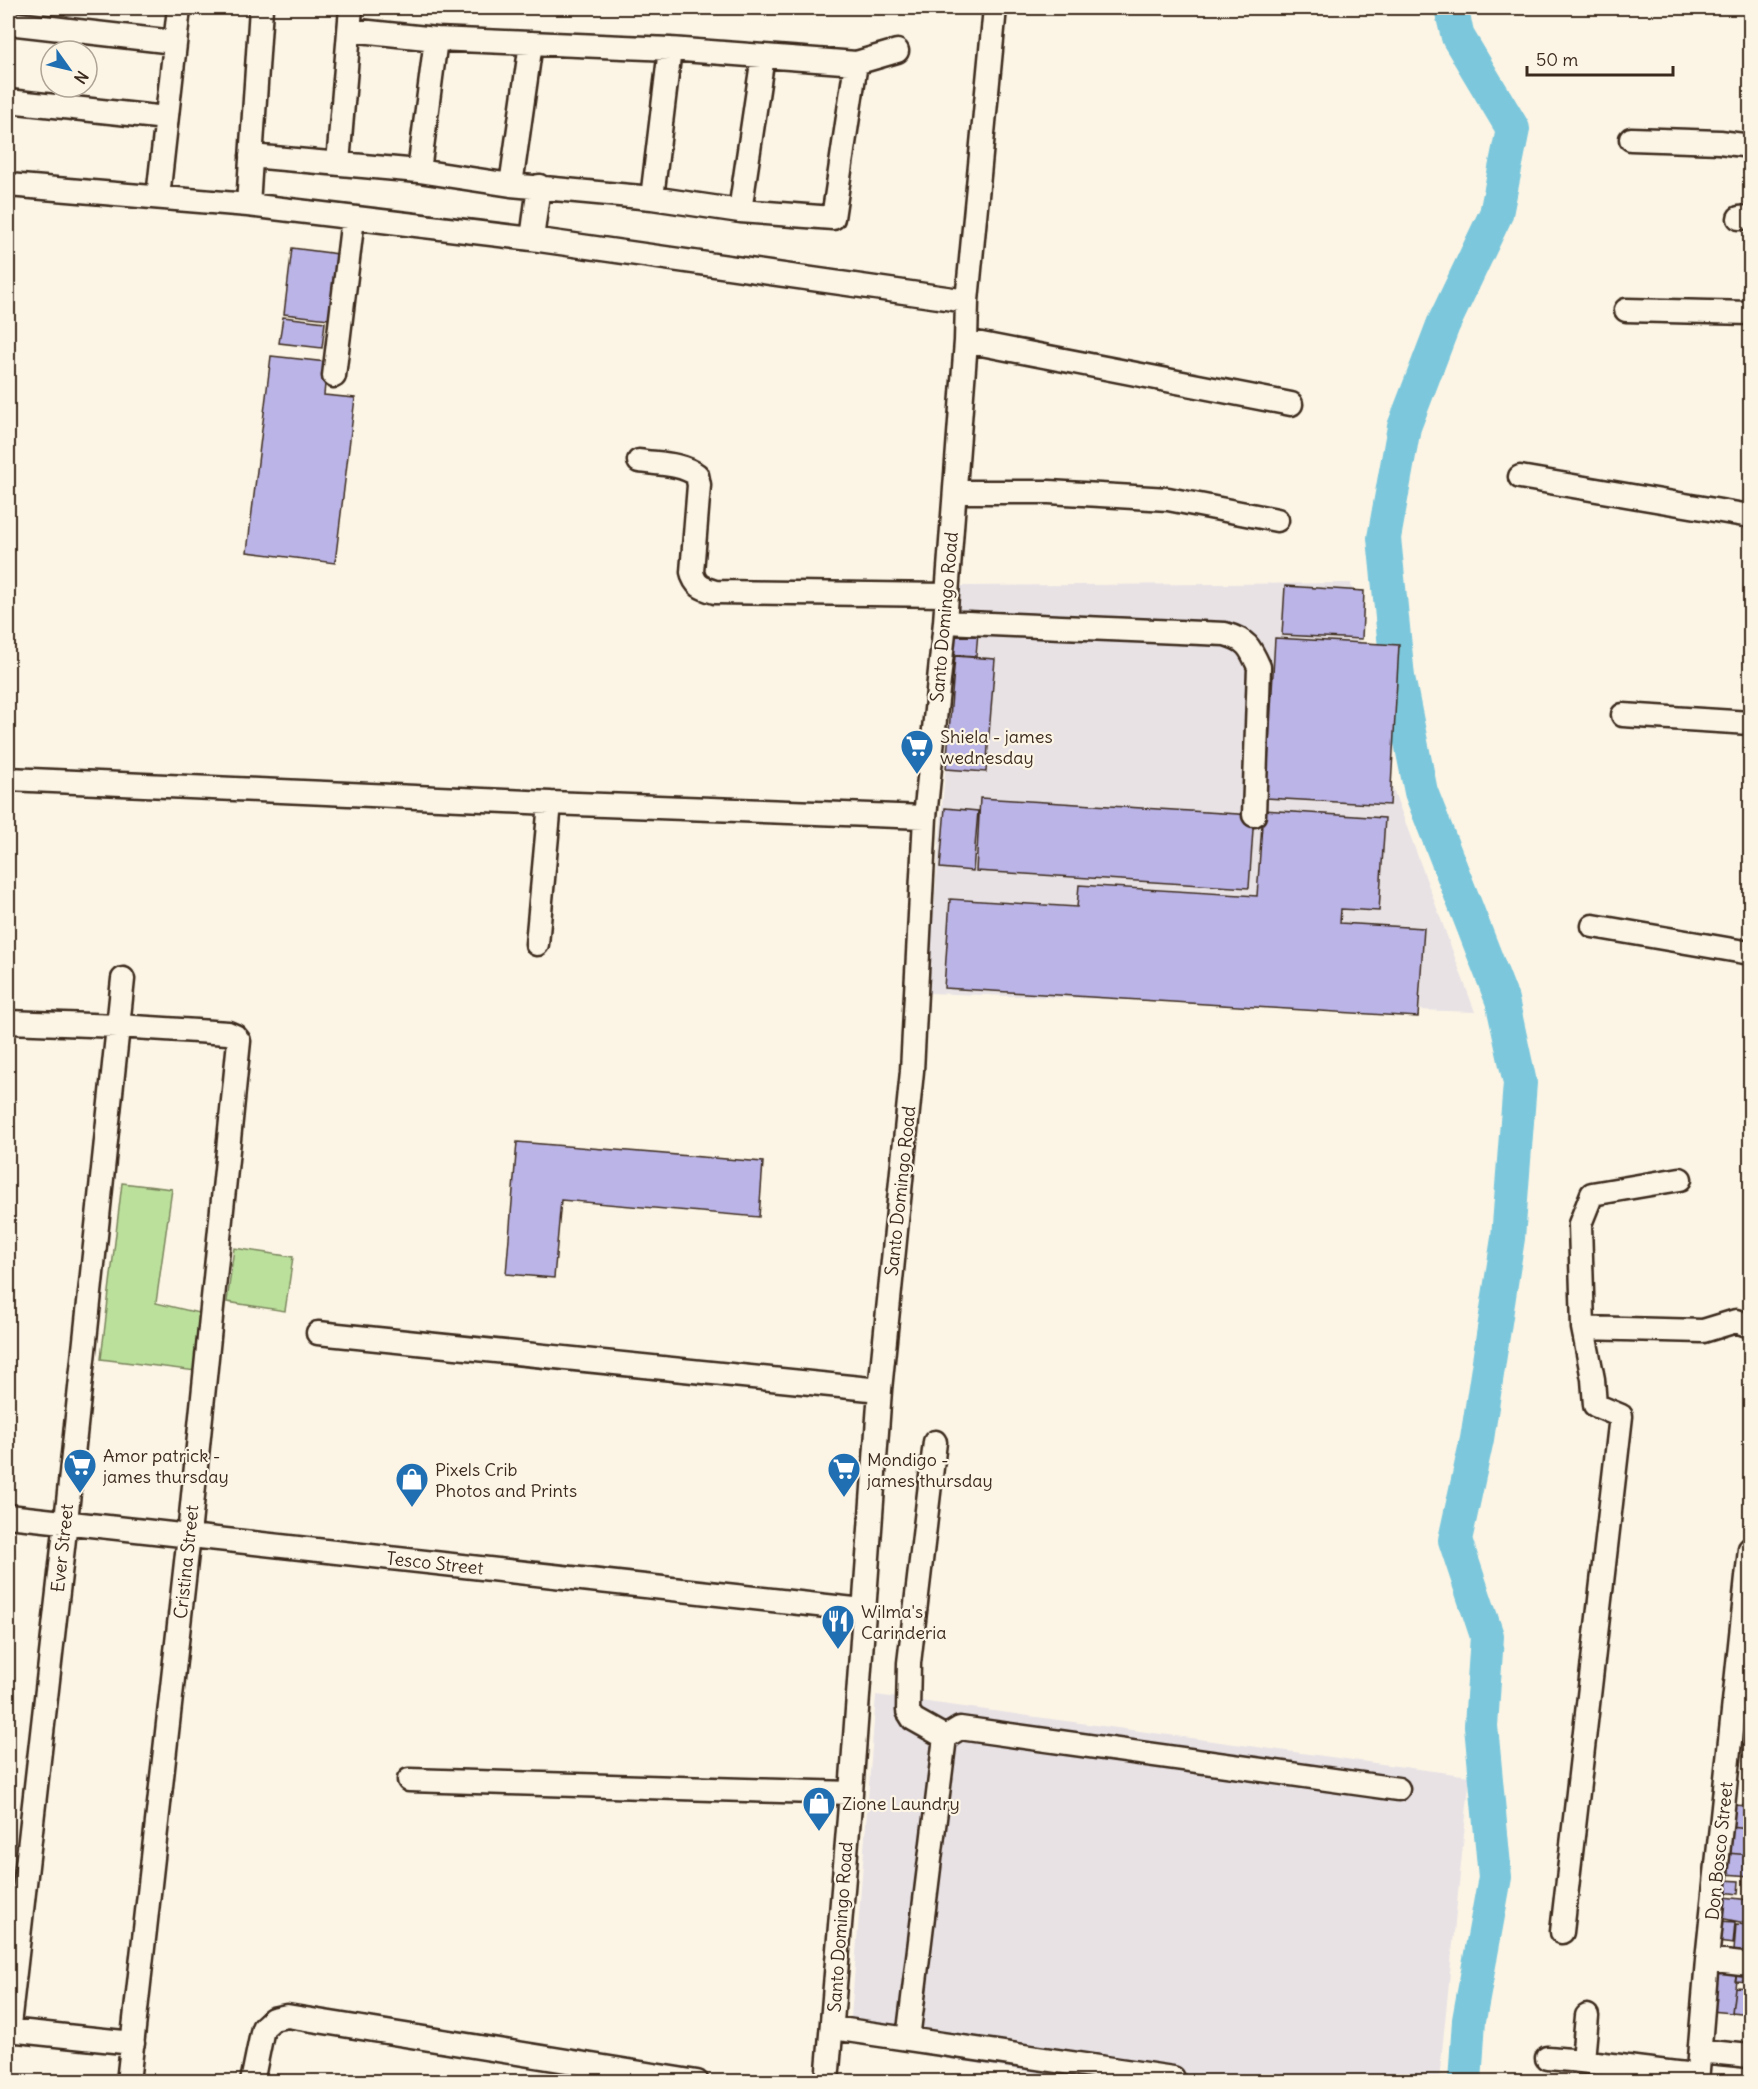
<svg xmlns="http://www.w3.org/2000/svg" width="1758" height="2089" font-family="Delius,sans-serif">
  <rect width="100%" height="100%" fill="#fcf5e5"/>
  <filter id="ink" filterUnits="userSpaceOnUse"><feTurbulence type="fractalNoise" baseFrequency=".0167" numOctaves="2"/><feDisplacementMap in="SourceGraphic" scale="12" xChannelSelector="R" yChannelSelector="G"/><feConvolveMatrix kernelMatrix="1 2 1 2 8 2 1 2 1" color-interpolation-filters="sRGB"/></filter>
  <g filter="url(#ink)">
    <path fill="#e8e2e5" d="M1351 583 1362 660 1385 767 1475 1012 927 993 960 586Z
      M876 1695 1470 1776 1439 2081H1088L849 2043Z"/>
    <path fill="#bbe09c" stroke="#7b855d" stroke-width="1.5" d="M122 1183 172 1189 156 1303 203 1314 196 1371 101 1359Z
      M234 1248 293 1257 285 1311 227 1302Z"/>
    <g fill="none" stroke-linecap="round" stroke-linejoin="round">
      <path stroke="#7cc7dc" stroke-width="34" d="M1451 8 1458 37 1513 129 1496 214 1443 325 1404 427 1384 538 1398 677 1421 792 1502 1000 1520 1083 1508 1238 1477 1439 1455 1540 1487 1636 1481 1726 1495 1877 1469 2020 1465 2082"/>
    </g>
    <path fill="#bbb4e6" stroke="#3b2a1e" stroke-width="1.5" d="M292 248 346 255 338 320 284 314Z
      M283 317 325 322 322 348 279 343Z
      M271 356 327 362 324 395 355 398 335 563 247 552Z
      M1285 586 1364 591 1362 639 1282 635Z
      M949 617 979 619 976 656 947 654Z
      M1275 638 1399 645 1390 805 1266 798Z
      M955 656 995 659 986 772 946 769Z
      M980 798 1254 815 1249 888 976 871Z
      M945 808 978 811 973 871 940 868Z
      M1263 810 1385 818 1379 911 1341 909 1340 923 1424 928 1418 1017 944 988 950 899 1077 907 1079 885 1257 896Z
      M517 1142 763 1162 759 1217 561 1200 554 1278 506 1274Z
      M1732 1805 1750 1806V1829L1730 1827Z
      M1729 1827 1750 1829V1855L1727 1853Z
      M1727 1853 1750 1855V1876L1725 1874Z
      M1725 1880 1739 1881 1738 1894 1723 1892Z
      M1723 1897 1750 1900V1924L1720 1918Z
      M1720 1921 1735 1922 1733 1944 1718 1942Z
      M1736 1924 1750 1925V1952L1734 1951Z
      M1718 1969 1737 1971 1732 2013 1711 2011 1715 1979H1717Z
      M1737 1971 1750 1973V1982L1735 1981Z
      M1735 1987 1750 1988V2014L1732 2012Z"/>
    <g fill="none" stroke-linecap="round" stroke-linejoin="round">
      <defs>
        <path id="minor" d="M8 23 174 42
          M350 30 436 39 670 49 856 63 897 51
          M8 101 166 118
          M1631 139 1720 142 1750 146
          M251 156 419 171 511 185 652 198 740 211 833 218 856 63
          M338 163 351 8
          M419 171 436 39
          M8 185 248 205 532 239 967 301
          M511 185 531 43
          M158 197 179 8
          M652 198 670 49
          M248 205 261 8
          M740 211 763 56
          M1739 218 1750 217
          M532 239 539 186
          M1626 310 1750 313
          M966 341 1291 404
          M334 376 353 218
          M639 461C658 464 681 463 697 475L699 485 692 572C695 586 702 588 715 592L947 595
          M1520 477 1750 516
          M955 492H1049L1168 499 1277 520
          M945 622 1225 634C1247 640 1250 647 1259 667L1254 815
          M1623 715 1750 723
          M8 779 550 803 925 817
          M1593 926 1750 953
          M537 944 550 803
          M8 1022 118 1026 228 1033 235 1036 239 1041 189 1535 128 2082
          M1583 1328 1703 1331 1736 1321 1750 1326
          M318 1333 880 1390
          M935 1442 909 1663 908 1711 913 1719 945 1737
          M8 1516 863 1610
          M409 1780 851 1793
          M1562 1932 1621 1416 1595 1405 1593 1379 1583 1328 1580 1224 1592 1194 1680 1179
          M1707 1960 1750 1965
          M833 2028 1173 2078
          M8 2030 133 2043
          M8 2034 66 1521 123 979
          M908 2039 945 1737 960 1728 1398 1789
          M1700 2051 1750 2056
          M1547 2058C1597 2061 1647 2071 1697 2075
          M1583 2060 1587 2016
          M252 2082 263 2028 273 2019 287 2016 697 2082
          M827 2082 851 1793 880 1390 912 1071 925 817 945 622 966 341 967 301 995 8
          M1697 2082 1707 1960 1750 1549"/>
      </defs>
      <use href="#minor" stroke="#3b2a1e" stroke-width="27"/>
      <use href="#minor" stroke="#fcf5e5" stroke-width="22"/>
    </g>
  </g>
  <defs>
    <symbol id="supermarket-pin" viewBox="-11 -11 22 30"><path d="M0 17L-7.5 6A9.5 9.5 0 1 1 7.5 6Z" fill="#1f6fb2" stroke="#fcf5e5"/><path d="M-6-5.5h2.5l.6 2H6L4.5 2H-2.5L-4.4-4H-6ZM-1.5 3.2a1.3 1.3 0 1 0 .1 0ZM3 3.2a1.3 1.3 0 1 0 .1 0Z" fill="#fff"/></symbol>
    <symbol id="shop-pin" viewBox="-11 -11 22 30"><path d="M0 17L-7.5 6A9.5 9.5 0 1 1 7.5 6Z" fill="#1f6fb2" stroke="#fcf5e5"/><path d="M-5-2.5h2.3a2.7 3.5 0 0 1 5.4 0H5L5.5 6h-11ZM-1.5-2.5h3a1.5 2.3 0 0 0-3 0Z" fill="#fff"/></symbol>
    <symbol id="restaurant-pin" viewBox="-11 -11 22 30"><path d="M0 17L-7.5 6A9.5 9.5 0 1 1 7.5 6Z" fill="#1f6fb2" stroke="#fcf5e5"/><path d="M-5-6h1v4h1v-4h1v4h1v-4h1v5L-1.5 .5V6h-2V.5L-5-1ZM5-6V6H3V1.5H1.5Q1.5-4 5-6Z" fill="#fff"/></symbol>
  </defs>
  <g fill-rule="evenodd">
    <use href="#supermarket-pin" x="898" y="727" width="38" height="52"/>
    <use href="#supermarket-pin" x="61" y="1446" width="38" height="52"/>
    <use href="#supermarket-pin" x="825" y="1450" width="38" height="52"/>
    <use href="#shop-pin" x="393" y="1460" width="38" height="52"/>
    <use href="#restaurant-pin" x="819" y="1602" width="38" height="52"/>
    <use href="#shop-pin" x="800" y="1784" width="38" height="52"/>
  </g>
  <g text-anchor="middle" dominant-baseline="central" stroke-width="4.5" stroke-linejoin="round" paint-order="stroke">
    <g font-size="18" fill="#3b2a1e" stroke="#fcf5e5">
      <text transform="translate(944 617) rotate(-85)">Santo Domingo Road</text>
      <text transform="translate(900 1191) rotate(-84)">Santo Domingo Road</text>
      <text transform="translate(62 1548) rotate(-84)">Ever Street</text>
      <text transform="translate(186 1562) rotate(-84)">Cristina Street</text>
      <text transform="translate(435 1563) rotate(6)">Tesco Street</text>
      <text transform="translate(1719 1851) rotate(-84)">Don Bosco Street</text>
      <text transform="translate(840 1927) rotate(-86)">Santo Domingo Road</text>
    </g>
    <g font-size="18" fill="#3b2a1e" stroke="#fcf5e5" text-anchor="start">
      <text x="940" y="736">Shiela - james<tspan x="940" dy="21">wednesday</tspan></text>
      <text x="103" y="1455">Amor patrick -<tspan x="103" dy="21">james thursday</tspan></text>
      <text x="867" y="1459">Mondigo -<tspan x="867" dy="21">james thursday</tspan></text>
      <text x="435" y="1469">Pixels Crib<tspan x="435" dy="21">Photos and Prints</tspan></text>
      <text x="861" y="1611">Wilma's<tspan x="861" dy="21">Carinderia</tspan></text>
      <text x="842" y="1803">Zione Laundry</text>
    </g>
  </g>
  <rect width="1758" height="2089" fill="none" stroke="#fcf5e5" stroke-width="30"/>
  <rect x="15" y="15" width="1728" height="2059" fill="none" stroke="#3b2a1e" stroke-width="2" filter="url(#ink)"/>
  <g transform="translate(69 69) rotate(124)"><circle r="28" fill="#fcf5e5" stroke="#afa495" stroke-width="1.5"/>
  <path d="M0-4.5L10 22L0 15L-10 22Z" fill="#1f6fb2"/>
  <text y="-9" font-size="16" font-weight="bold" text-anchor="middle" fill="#3b2a1e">N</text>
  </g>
  <path d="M1527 66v9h146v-9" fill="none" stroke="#3b2a1e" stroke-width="3"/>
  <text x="1536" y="66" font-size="18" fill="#3b2a1e" stroke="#fcf5e5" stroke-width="4.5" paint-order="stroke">50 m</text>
</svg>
